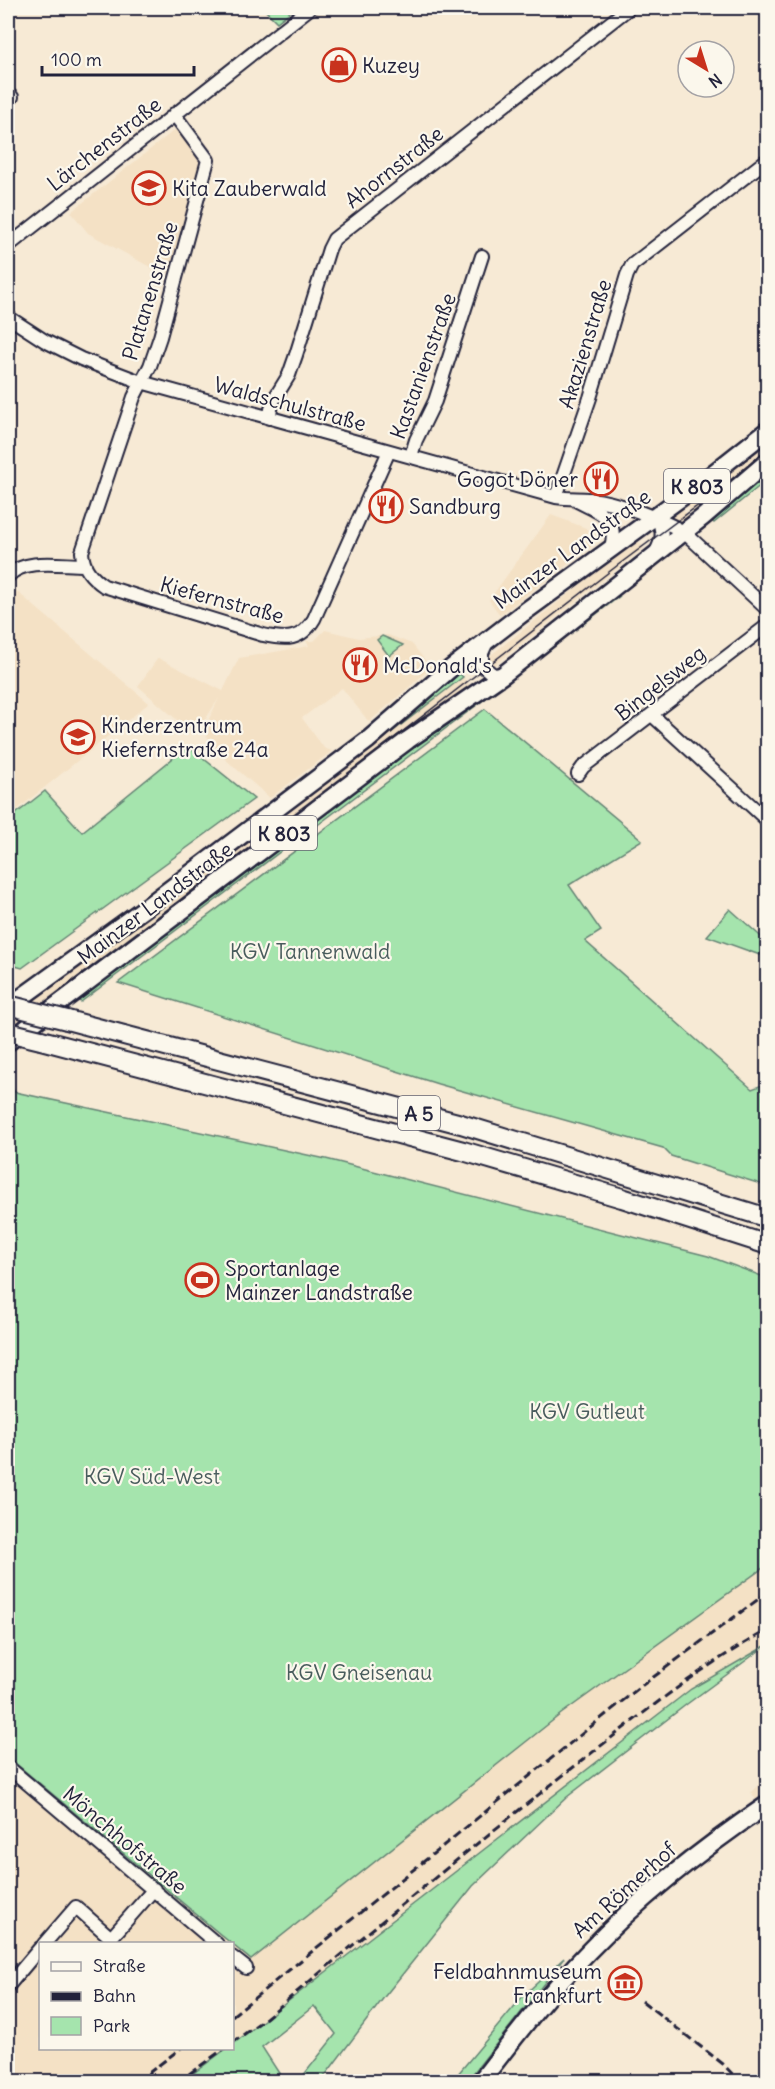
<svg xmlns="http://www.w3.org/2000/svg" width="775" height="2089" font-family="Delius,sans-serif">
  <rect width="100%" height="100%" fill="#f7ead5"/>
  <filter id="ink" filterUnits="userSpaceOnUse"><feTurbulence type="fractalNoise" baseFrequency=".0167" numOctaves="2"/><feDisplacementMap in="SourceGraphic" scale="12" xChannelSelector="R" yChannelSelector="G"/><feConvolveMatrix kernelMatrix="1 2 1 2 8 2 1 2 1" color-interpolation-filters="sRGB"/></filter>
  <g filter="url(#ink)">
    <path fill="#f4e1c5" d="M176 129 204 164 174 273 152 268 88 233 71 212Z
      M767 441V453L693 513 687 505Z
      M682 508 688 516 680 523 667 519Z
      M551 515 586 528 593 539 591 547 500 615 489 600Z
      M637 540 644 548 491 668 486 659Z
      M8 584 149 703 8 817Z
      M325 630 359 638 388 635 412 644 431 668 369 722 342 688 302 718 324 748 332 751 270 798 225 759 203 731 219 698 198 731 195 728 191 732 138 686 158 658 223 691 239 658 309 646 306 641H314Z
      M463 677 470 685 442 707 8 1035V1016L387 733 388 735Z
      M767 1565V1645L691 1689 233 2044V1945L251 1960 561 1714Z
      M8 1757 231 1943 40 1944V2048L226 2049 183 2081H8Z
      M767 1776V1797L758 1803 751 1792Z"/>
    <path fill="#a5e4ad" stroke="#648374" stroke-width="1.5" d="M263 8H295L277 22Z
      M767 470V480L714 523 710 519Z
      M620 596 492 694 490 690 605 604Z
      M382 636 403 645 389 656 377 640Z
      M464 666 466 669 460 674 463 677 388 735 387 733Z
      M484 695 486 698 311 830 308 825 312 820Z
      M485 709 642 840 569 885 601 931 585 941 752 1089 765 1084 767 1086V1186L671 1156 663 1148 438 1084 118 983Z
      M188 746 254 799 22 968 8 964V820L45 791 82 832Z
      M295 834 301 836 81 1002 72 999Z
      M730 909 767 942V945L760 955 707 936Z
      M8 1083 15 1092 326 1159 708 1256 767 1278V1565L561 1714 251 1960 8 1757Z
      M767 1645 687 1704 567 1797 473 1886 385 1996 321 2081H299L336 2034 314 2006 262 2047 284 2081H183L226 2049 232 2048 233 2044 691 1689Z
      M564 1958 467 2081H452L523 1996Z"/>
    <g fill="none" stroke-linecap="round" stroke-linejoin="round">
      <defs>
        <path id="minor" d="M8 101 12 97
          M174 114 208 160 160 337 150 366 134 397 82 552C83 568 91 577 104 586L263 635C286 640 301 641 314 619L389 451
          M8 246 310 8
          M8 317 45 341 81 359 141 382 556 497C568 499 578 498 590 499 619 502 658 518 684 532L768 610
          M269 418 273 401 289 375 296 355 329 249 334 239 629 8
          M411 456 416 440 435 401 482 256
          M556 497 590 398 627 275 632 265 768 159
          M577 501C600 513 619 516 611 548
          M656 552C662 540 664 532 658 520
          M8 576C25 558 59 565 83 565
          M487 642 482 653V665L493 675 504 674
          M652 715 768 821
          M578 774 583 767 768 625
          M8 1767 217 1944
          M44 1944 76 1907 111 1938 154 1889
          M232 1957 246 1968
          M8 1986 40 1948"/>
        <path id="major" d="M8 1007 145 908 368 740 450 669 523 613 697 486 768 430
          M8 1042 408 740 504 674 703 517 768 461
          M480 2082C514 2038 549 1992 588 1952 642 1895 703 1848 768 1804"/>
        <path id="highway" d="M67 1020 461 1124 768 1218
          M41 1040 463 1151 622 1198 768 1245"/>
      </defs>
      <use href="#minor" stroke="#22223b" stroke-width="16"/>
      <use href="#major" stroke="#22223b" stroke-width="21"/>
      <use href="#highway" stroke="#22223b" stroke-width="22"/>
      <use href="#minor" stroke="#fbf7ec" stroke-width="12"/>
      <use href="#major" stroke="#fbf7ec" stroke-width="16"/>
      <use href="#highway" stroke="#fbf7ec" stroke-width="18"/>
      <path stroke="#22223b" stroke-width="1.5" d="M8 1019 31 1002
        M8 1031 292 817 618 565 708 498 768 450"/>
      <path stroke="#22223b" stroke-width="3" stroke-dasharray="9 4.5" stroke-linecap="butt" d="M642 2001 723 2064 740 2082
        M232 2016 640 1687 768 1592
        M232 2043 266 2018C368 1932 470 1848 575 1766 637 1718 698 1668 768 1630
        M137 2082 181 2048
        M178 2082 225 2048"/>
      <defs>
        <path id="highway-bridge" d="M8 1005 67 1020
          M8 1032 41 1040"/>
      </defs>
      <use href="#highway-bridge" stroke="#22223b" stroke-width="22" stroke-linecap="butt"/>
      <use href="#highway-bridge" stroke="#fbf7ec" stroke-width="18"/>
    </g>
  </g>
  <defs>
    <symbol id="shop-ring" viewBox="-11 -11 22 22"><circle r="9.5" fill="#fbf7ec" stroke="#c8321e" stroke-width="1.5"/><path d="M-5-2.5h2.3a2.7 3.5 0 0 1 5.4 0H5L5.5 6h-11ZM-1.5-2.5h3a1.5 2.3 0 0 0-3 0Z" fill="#c8321e"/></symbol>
    <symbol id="school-ring" viewBox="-11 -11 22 22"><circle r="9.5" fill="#fbf7ec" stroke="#c8321e" stroke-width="1.5"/><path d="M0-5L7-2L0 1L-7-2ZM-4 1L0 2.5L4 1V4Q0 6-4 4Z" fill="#c8321e"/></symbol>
    <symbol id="restaurant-ring" viewBox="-11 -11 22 22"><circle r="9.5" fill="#fbf7ec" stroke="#c8321e" stroke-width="1.5"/><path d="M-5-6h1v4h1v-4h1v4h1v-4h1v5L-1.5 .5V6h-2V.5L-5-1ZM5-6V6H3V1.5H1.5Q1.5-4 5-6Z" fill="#c8321e"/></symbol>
    <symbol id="stadium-ring" viewBox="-11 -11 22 22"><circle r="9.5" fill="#fbf7ec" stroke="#c8321e" stroke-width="1.5"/><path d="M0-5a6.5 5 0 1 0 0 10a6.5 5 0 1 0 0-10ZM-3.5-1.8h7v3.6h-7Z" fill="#c8321e"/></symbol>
    <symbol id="museum-ring" viewBox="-11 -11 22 22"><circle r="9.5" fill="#fbf7ec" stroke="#c8321e" stroke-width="1.5"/><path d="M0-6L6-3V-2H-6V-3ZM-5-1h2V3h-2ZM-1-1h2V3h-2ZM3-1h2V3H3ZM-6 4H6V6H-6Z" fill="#c8321e"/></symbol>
  </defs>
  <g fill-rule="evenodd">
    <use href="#shop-ring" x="320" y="46" width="38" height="38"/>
    <use href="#school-ring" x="130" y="169" width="38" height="38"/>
    <use href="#restaurant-ring" x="582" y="460" width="38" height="38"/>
    <use href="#restaurant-ring" x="367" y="487" width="38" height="38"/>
    <use href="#restaurant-ring" x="341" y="646" width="38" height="38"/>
    <use href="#school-ring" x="59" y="718" width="38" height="38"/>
    <use href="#stadium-ring" x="183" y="1261" width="38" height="38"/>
    <use href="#museum-ring" x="606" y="1964" width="38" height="38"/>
  </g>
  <g text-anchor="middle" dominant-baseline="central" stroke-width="4.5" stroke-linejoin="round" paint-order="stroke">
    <g fill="#fbf7ec" stroke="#636270" stroke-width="1.5">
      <rect x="664" y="469" width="66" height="34" rx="4.5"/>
      <rect x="251" y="816" width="66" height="34" rx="4.5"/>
      <rect x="398" y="1096" width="42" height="34" rx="4.5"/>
    </g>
    <g font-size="20" font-weight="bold" fill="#22223b">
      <text x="697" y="486">K 803</text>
      <text x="284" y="833">K 803</text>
      <text x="419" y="1113">A 5</text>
    </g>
    <g font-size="21" fill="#22223b" stroke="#fbf7ec" text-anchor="start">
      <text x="362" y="65">Kuzey</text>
      <text x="172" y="188">Kita Zauberwald</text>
      <text x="578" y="479" text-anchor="end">Gogot Döner</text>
      <text x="409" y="506">Sandburg</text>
      <text x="383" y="665">McDonald's</text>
      <text x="101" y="725">Kinderzentrum<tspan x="101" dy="24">Kiefernstraße 24a</tspan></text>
      <text x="225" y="1268">Sportanlage<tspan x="225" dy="24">Mainzer Landstraße</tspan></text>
      <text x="602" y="1971" text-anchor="end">Feldbahnmuseum<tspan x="602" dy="24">Frankfurt</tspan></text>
    </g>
    <g font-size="21" fill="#22223b" stroke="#fbf7ec">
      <text transform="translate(104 144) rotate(-38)">Lärchenstraße</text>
      <text transform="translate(394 167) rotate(-38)">Ahornstraße</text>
      <text transform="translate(150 291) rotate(-73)">Platanenstraße</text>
      <text transform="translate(585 344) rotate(-73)">Akazienstraße</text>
      <text transform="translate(423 366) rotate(-70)">Kastanienstraße</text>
      <text transform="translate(290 404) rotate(15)">Waldschulstraße</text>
      <text transform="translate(572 549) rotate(-36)">Mainzer Landstraße</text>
      <text transform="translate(222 600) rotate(15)">Kiefernstraße</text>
      <text transform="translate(660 683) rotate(-38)">Bingelsweg</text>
      <text transform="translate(155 903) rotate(-37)">Mainzer Landstraße</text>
      <text transform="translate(125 1840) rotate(40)">Mönchhofstraße</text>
      <text transform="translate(624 1890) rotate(-42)">Am Römerhof</text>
    </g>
    <g font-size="21" fill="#495c5d" stroke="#fbf7ec">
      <text x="310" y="951">KGV Tannenwald</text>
      <text x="587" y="1411">KGV Gutleut</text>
      <text x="152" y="1476">KGV Süd-West</text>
      <text x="359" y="1672">KGV Gneisenau</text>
    </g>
  </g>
  <rect width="775" height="2089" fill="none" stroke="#fbf7ec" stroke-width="30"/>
  <rect x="15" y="15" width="745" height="2059" fill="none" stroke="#22223b" stroke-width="2" filter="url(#ink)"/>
  <rect x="39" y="1942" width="195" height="108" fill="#fbf7ec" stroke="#a4a2a5" stroke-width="1.5"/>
  <rect x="51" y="1962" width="30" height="9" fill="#fbf7ec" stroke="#a4a2a5" stroke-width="1.5"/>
  <text x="93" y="1972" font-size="18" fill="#22223b">Straße</text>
  <rect x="51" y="1992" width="30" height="9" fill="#22223b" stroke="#a4a2a5" stroke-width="1.5"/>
  <text x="93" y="2002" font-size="18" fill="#22223b">Bahn</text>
  <rect x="51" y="2017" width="30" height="18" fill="#a5e4ad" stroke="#a4a2a5" stroke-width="1.5"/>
  <text x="93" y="2032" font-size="18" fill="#22223b">Park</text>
  <g transform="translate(706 69) rotate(142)"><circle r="28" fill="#fbf7ec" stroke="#a4a2a5" stroke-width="1.5"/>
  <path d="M0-4.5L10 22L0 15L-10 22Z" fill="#c8321e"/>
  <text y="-9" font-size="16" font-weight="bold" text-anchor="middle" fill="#22223b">N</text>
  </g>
  <path d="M42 66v9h152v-9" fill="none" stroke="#22223b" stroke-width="3"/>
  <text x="51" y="66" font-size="18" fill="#22223b" stroke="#fbf7ec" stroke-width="4.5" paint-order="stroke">100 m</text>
</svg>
